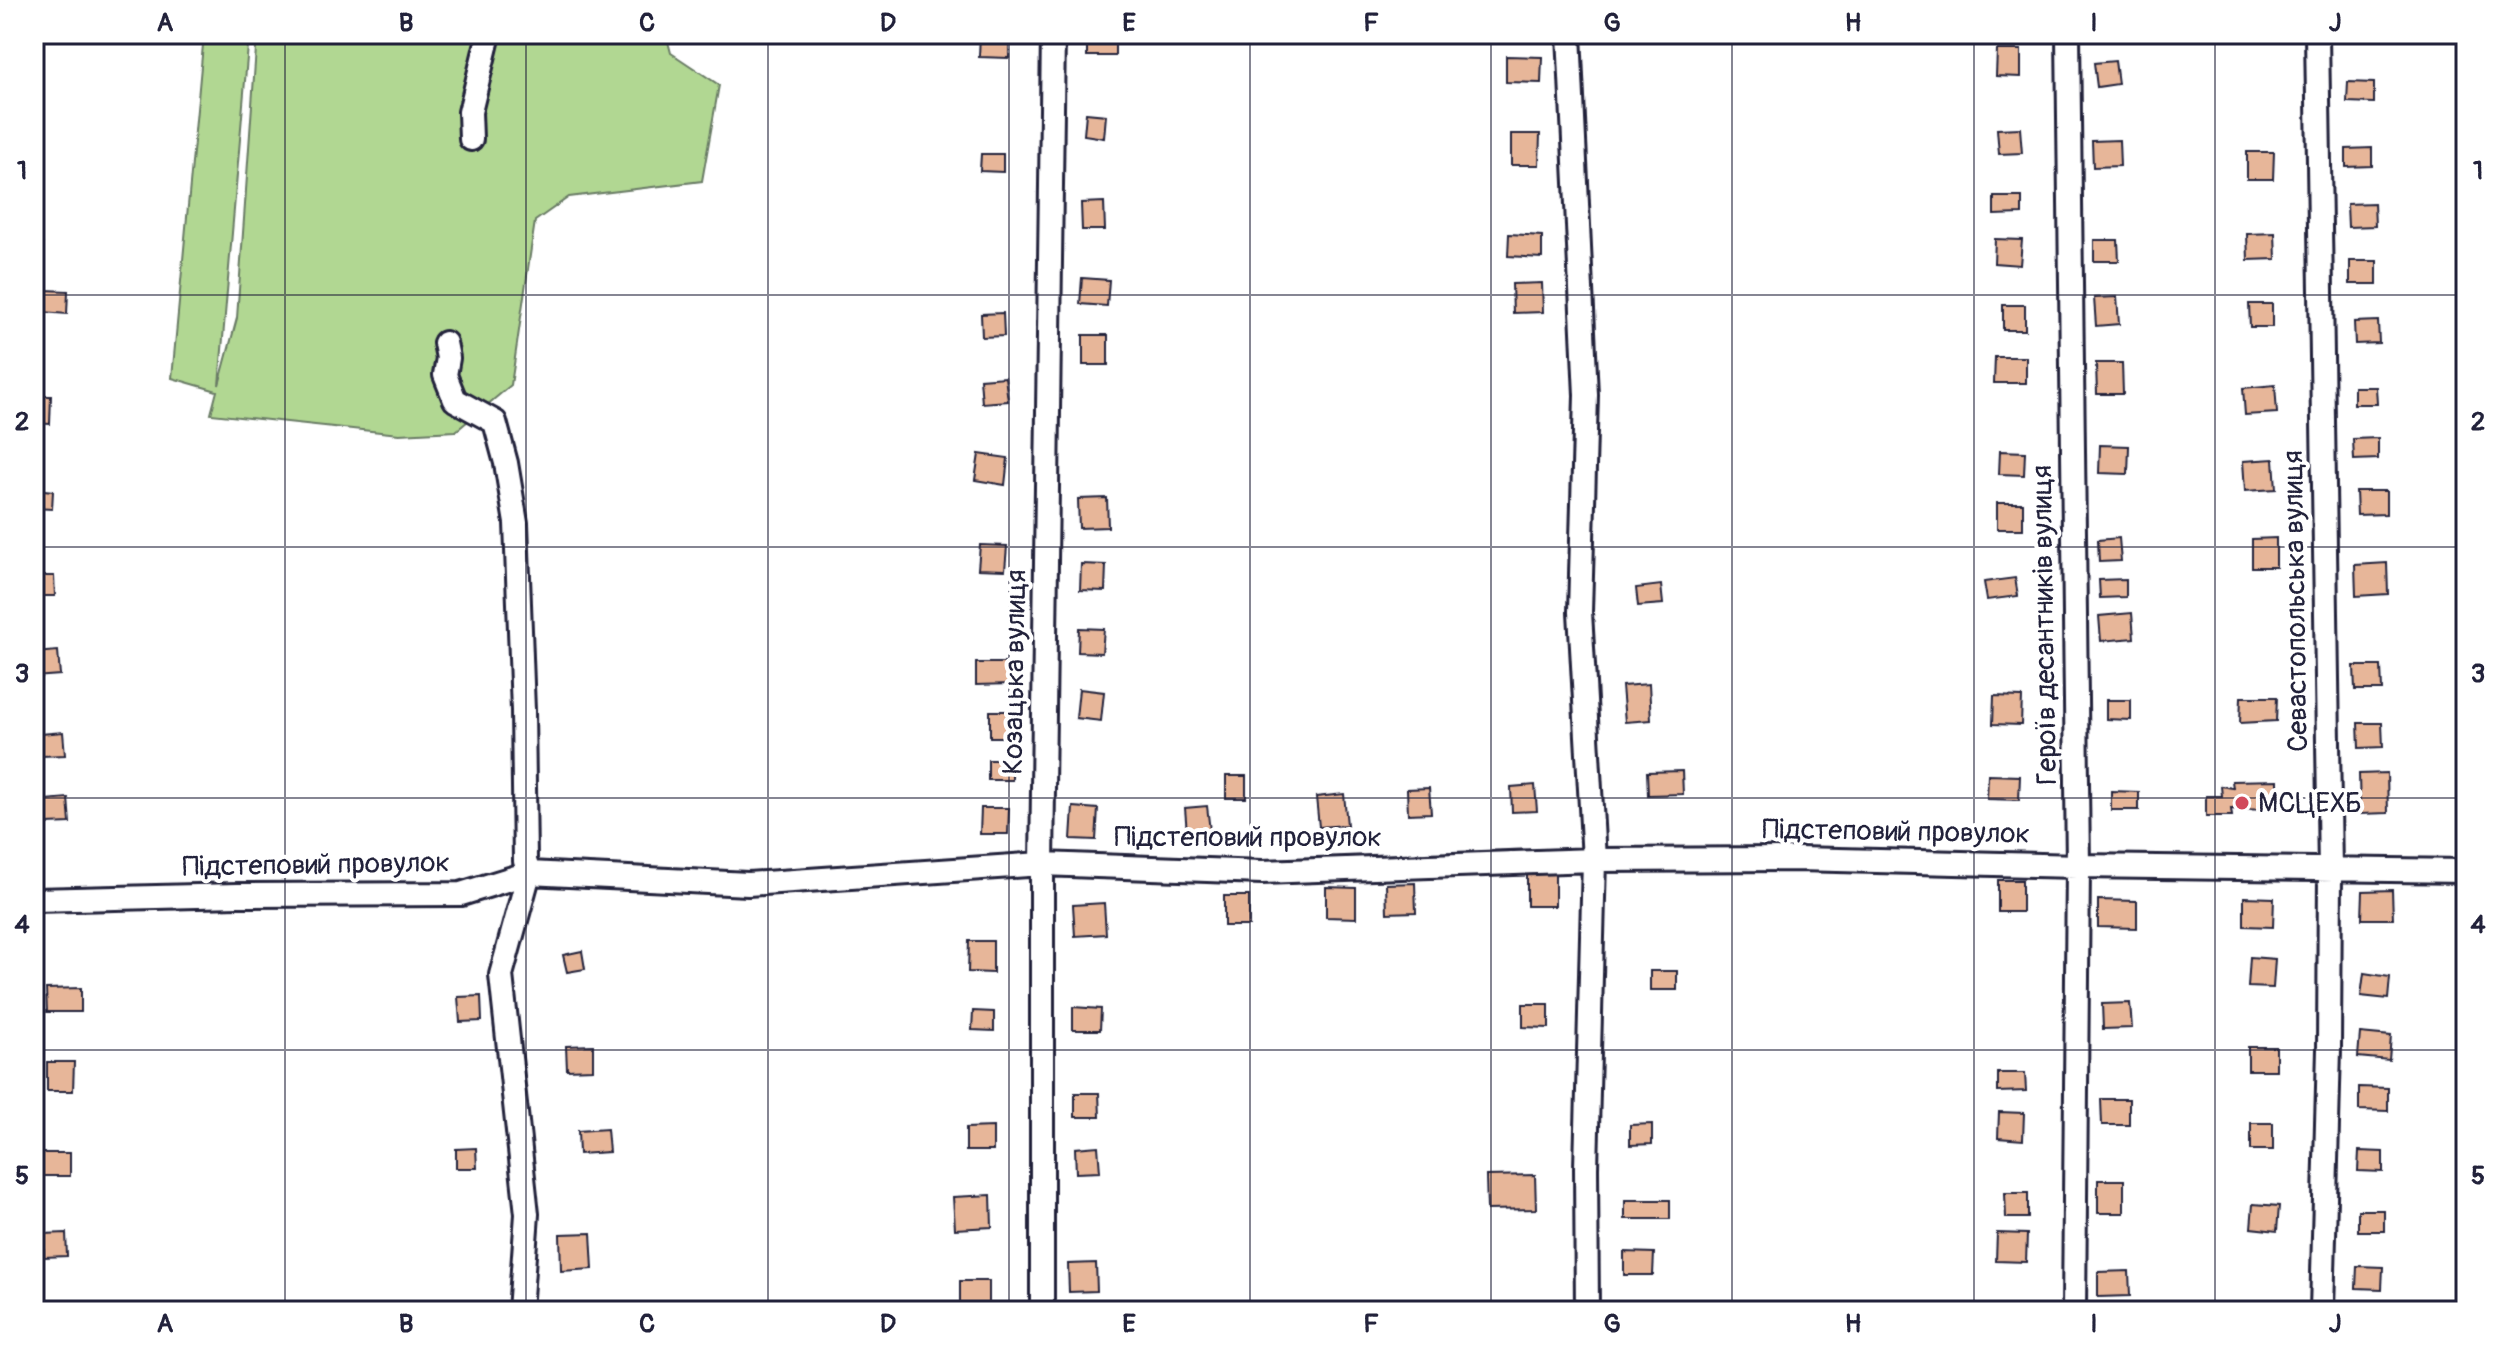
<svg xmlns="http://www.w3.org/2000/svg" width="2500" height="1345" font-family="Pangolin,sans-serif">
  <rect width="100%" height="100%" fill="#fff"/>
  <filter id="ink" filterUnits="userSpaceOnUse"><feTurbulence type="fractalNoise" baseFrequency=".0125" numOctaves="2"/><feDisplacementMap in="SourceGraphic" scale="16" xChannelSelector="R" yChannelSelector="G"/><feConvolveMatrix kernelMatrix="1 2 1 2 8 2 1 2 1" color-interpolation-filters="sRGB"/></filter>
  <g filter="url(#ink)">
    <path fill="#b1d792" stroke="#6a7c66" stroke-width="2" d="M204 34H249L219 385 237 318 257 34H666L671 53 719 85 702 181 569 197 535 221 511 385 456 431 399 434 211 414 217 391 172 378Z"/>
    <path fill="#e7b699" stroke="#22223b" stroke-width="2" d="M980 34H1009V58L979 57Z
      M1087 34H1115V56H1087Z
      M2344 34H2369L2368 40H2344Z
      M1997 50H2021V77L1996 76Z
      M1506 56 1542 57 1541 83 1506 82Z
      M2115 61 2118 84 2097 87 2094 63Z
      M2348 82 2374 83V103L2347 102Z
      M1086 113 1106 115 1104 138 1084 135Z
      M34 117H40L39 138H34Z
      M2020 128 2022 153 1999 154 1997 129Z
      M1511 134H1540L1539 165H1511Z
      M2119 140 2120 166 2093 167 2092 141Z
      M2372 148V166L2346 167V149Z
      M2247 152H2274L2273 179H2247Z
      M981 154H1003V172L980 171Z
      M1994 197H2022V214L1994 215Z
      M1104 202 1105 230H1082L1081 203Z
      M2374 203 2375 226 2348 227 2347 204Z
      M2275 233 2276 259 2248 260 2247 234Z
      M1509 234 1542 236V258L1508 256Z
      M1995 239 2022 240 2020 265 1994 263Z
      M2094 240H2118L2119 261H2094Z
      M34 243 43 244 41 263 34 262Z
      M2350 261H2377V284H2350Z
      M1082 278 1109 280 1107 306 1080 304Z
      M1542 283 1543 312 1513 313 1512 284Z
      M45 290 68 291 67 314 43 312Z
      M2117 297 2119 324 2096 326 2094 298Z
      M2249 304H2272V327H2250Z
      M2003 305H2025V330H2003Z
      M1003 313 1004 336 982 337 981 314Z
      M2378 321 2379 343 2355 344 2354 322Z
      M1083 335H1108V365H1083Z
      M1995 357H2026V383H1994Z
      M2096 363H2122L2123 394H2097Z
      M1005 377 1008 401 982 403 980 379Z
      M2275 385 2277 413 2245 415 2243 388Z
      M2354 387H2376L2377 404H2354Z
      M34 396H51L50 424 34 423Z
      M2378 438V459L2354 460 2353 439Z
      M2100 445 2129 446 2128 474 2099 473Z
      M2000 451 2025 452 2024 475 1999 474Z
      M979 454 1008 458 1005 485 975 480Z
      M2274 459 2276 489 2245 491 2243 461Z
      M34 489 53 491 52 509 34 508Z
      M2356 491H2386V514L2357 515Z
      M1107 498 1108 527 1079 528 1078 499Z
      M1997 503H2023V529H1997Z
      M2119 538 2121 561 2099 562 2098 540Z
      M2276 538V567H2252V539Z
      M980 545 1007 546 1005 570 978 569Z
      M2387 563 2388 594 2356 596 2355 565Z
      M1081 564 1106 565 1105 591 1080 590Z
      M34 576H54L55 596H34Z
      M2015 578 2018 596 1987 600 1984 582Z
      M2126 579V597L2100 598 2099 580Z
      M1661 585 1663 604 1638 606 1636 588Z
      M2132 613 2134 638 2101 641 2099 616Z
      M1079 628 1104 629 1102 653 1078 652Z
      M58 651 60 675 34 677V653Z
      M976 663H1011V684L976 685Z
      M2354 666H2381L2382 690H2355Z
      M1649 684 1651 720 1625 722 1622 686Z
      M1079 689 1104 692 1101 721 1076 718Z
      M1994 696 2022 697 2021 725 1993 724Z
      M2241 697H2277L2276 721 2240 723Z
      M2106 700H2131V720L2106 719Z
      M990 711H1012V737H990Z
      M2358 723H2382L2383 747 2359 748Z
      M63 732 65 755 42 756 41 734Z
      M988 760H1012V780H988Z
      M1682 771 1683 794 1648 795 1647 772Z
      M2387 773 2388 813 2360 814 2359 774Z
      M1988 775 2020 776 2019 800 1987 799Z
      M1226 776H1246V798H1226Z
      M2278 780V810L2231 809 2232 816H2206V796H2222L2221 786 2233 788 2232 781Z
      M1535 785 1537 811 1512 812 1511 787Z
      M1429 788 1431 813 1408 814 1407 789Z
      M2111 791 2139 792V810H2111Z
      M1344 794 1347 825 1319 827 1316 797Z
      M68 798 70 823 47 824 46 800Z
      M1207 806 1210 831 1187 833 1185 808Z
      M1073 807 1098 809 1096 840 1071 839Z
      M981 808H1009L1008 834H980Z
      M1527 873H1555V906H1527Z
      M1998 880H2022V912H1998Z
      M1415 883 1416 912 1387 913 1386 884Z
      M1326 887 1356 888V918L1326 917Z
      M2392 890 2393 919H2362L2363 891Z
      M1224 896H1249V926H1224Z
      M2244 897 2274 898 2273 927 2244 926Z
      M2098 900 2137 901V928L2098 927Z
      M1104 903 1106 934 1075 936 1073 905Z
      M969 941H993V973L968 972Z
      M582 951 585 969 567 972 563 955Z
      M2250 957 2275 959 2273 988 2248 987Z
      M1650 971H1677V990H1650Z
      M2364 973 2390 977 2388 999 2361 996Z
      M81 988V1012H47L46 989Z
      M481 996 482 1021 460 1022 458 997Z
      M2130 1003 2132 1028 2103 1029 2102 1004Z
      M1523 1004H1549V1028L1523 1027Z
      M1073 1007 1101 1009 1100 1030H1073Z
      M973 1011 994 1012V1031L972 1030Z
      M2360 1033 2391 1036 2389 1060 2358 1057Z
      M593 1045V1069L567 1070 566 1046Z
      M2248 1047H2276V1070H2248Z
      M47 1062H74L73 1091H47Z
      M1998 1073H2025L2026 1091 1998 1092Z
      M2359 1087 2388 1088V1111L2359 1110Z
      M1075 1093H1099L1100 1117H1075Z
      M2101 1099H2129V1125H2102Z
      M1999 1112 2024 1113 2023 1140 1998 1138Z
      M2251 1123H2273V1150H2251Z
      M1652 1124V1144L1630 1145V1125Z
      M993 1127V1151H966V1128Z
      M607 1129 609 1152 579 1154 578 1131Z
      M1098 1146 1100 1172 1076 1173 1075 1148Z
      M476 1148 477 1168H456V1149Z
      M2359 1151 2383 1152V1172L2358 1171Z
      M42 1153H70V1176H42Z
      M1535 1175 1536 1209 1487 1210 1486 1176Z
      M2098 1180H2124V1213H2098Z
      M2005 1193H2028V1218H2006Z
      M991 1195 992 1227 955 1229 953 1197Z
      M1625 1200H1670V1219H1625Z
      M2253 1204 2279 1206 2277 1231 2251 1228Z
      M2358 1210H2384V1231H2358Z
      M66 1233 67 1256 44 1257 43 1234Z
      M591 1233 593 1269 561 1271 560 1234Z
      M1997 1233 2027 1234 2026 1262 1996 1261Z
      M1624 1252 1654 1253 1653 1275H1624Z
      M1096 1263 1097 1291 1069 1292 1068 1264Z
      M2357 1266 2383 1267 2382 1289 2356 1288Z
      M2129 1271 2130 1296 2098 1297V1272Z
      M960 1281H989V1306H960Z
      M68 1300 69 1311H49L48 1301Z
      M474 1304V1311H437V1306Z"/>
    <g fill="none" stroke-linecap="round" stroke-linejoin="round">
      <defs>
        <path id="minor" d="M1569 34 1586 395 1580 612 1594 860 1586 1168 1587 1311
          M2068 34 2078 866 2074 1311
          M2317 34 2330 871 2329 1049 2322 1311
          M471 139 470 112 489 34
          M445 343 448 358 445 375 455 400 495 422 506 463 516 523 523 711 525 861 529 873 501 975 527 1214 520 1311
          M34 900 238 895 461 894 529 873 748 884 1042 864 1262 872 1594 860 1798 859 2078 866 2466 871
          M1042 1311V864L1053 34"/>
      </defs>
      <use href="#minor" stroke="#22223b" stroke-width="28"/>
      <use href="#minor" stroke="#fff" stroke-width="22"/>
    </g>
  </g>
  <path fill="none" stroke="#22223b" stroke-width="2" stroke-opacity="0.55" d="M285 34V1311M526 34V1311M768 34V1311M1009 34V1311M1250 34V1311M1491 34V1311M1732 34V1311M1974 34V1311M2215 34V1311M34 295H2466M34 547H2466M34 798H2466M34 1050H2466"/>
  <circle fill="#d1495b" stroke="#fff" stroke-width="3" cx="2242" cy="803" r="8"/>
  <g text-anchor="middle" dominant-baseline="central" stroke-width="8" stroke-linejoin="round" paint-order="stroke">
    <g font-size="28" fill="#22223b" stroke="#fff">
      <text transform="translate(2296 601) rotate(-91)">Севастопольська вулиця</text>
      <text transform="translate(2045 625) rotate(-91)">Героїв десантників вулиця</text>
      <text transform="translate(1015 672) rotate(-89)">Козацька вулиця</text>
      <text transform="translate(1896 832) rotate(1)">Підстеповий провулок</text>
      <text x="1248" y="837">Підстеповий провулок</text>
      <text transform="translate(316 865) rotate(-1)">Підстеповий провулок</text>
    </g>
    <g font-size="28" fill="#22223b" stroke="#fff" text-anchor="start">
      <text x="2258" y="803">МСЦЕХБ</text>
    </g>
  </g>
  <rect width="2500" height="1345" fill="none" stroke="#fff" stroke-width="88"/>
  <rect x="44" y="44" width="2412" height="1257" fill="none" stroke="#22223b" stroke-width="3"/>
  <g font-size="26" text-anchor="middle" font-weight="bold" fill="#22223b">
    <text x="165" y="31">A</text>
    <text x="406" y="31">B</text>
    <text x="647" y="31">C</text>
    <text x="888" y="31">D</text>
    <text x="1129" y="31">E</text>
    <text x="1371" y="31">F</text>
    <text x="1612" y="31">G</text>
    <text x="1853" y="31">H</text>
    <text x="2094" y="31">I</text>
    <text x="2335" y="31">J</text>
    <text x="22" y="179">1</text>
    <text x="2478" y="179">1</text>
    <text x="22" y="430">2</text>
    <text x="2478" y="430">2</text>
    <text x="22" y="682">3</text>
    <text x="2478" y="682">3</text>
    <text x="22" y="933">4</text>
    <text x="2478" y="933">4</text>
    <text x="22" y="1184">5</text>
    <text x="2478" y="1184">5</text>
    <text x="165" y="1332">A</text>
    <text x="406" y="1332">B</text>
    <text x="647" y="1332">C</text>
    <text x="888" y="1332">D</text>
    <text x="1129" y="1332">E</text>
    <text x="1371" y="1332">F</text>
    <text x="1612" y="1332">G</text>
    <text x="1853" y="1332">H</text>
    <text x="2094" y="1332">I</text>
    <text x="2335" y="1332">J</text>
  </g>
</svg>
